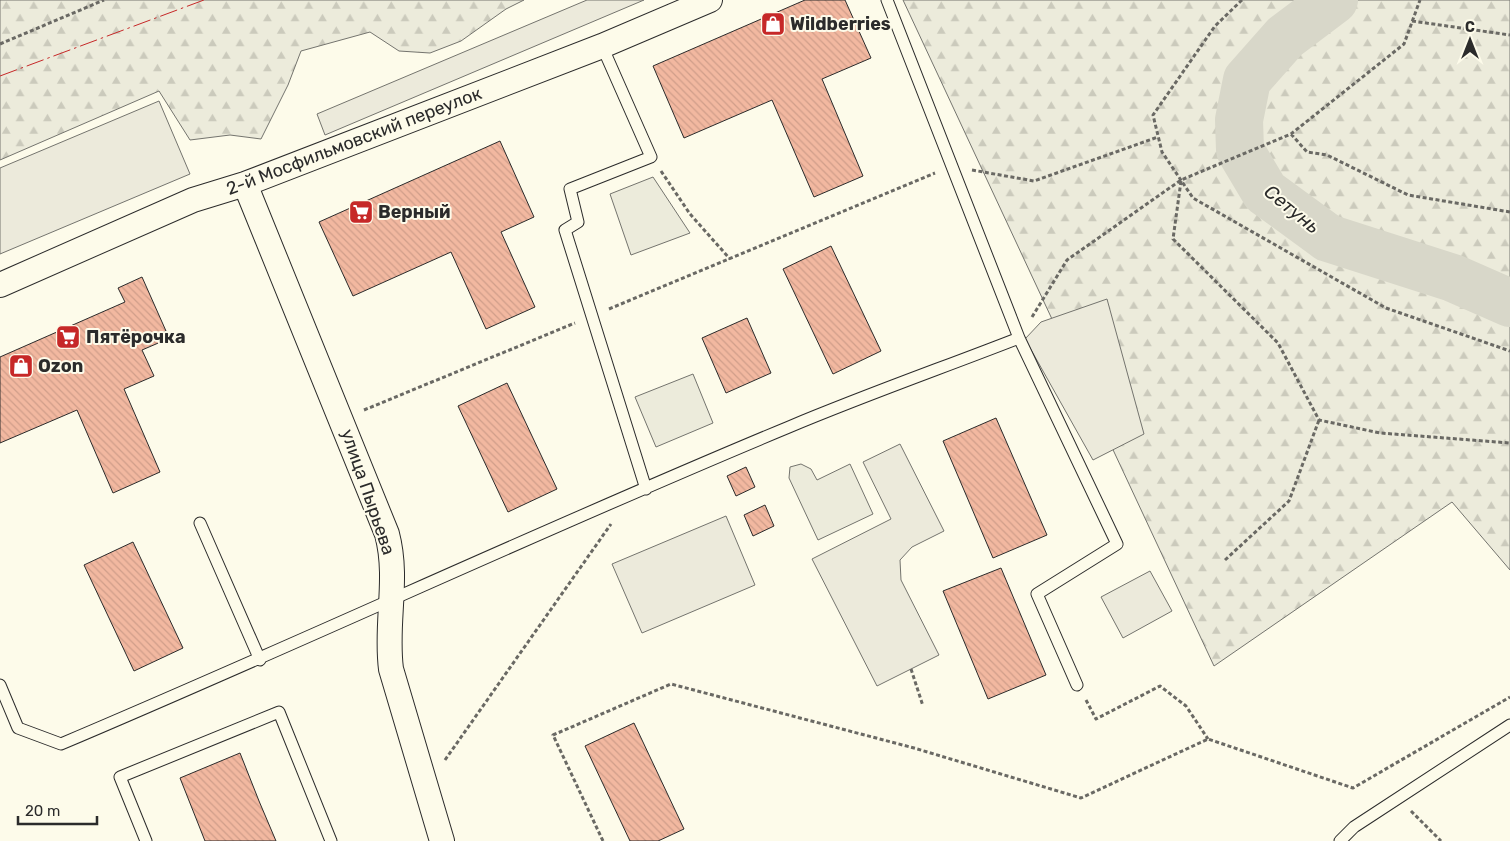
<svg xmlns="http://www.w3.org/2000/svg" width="1510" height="841" font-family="Rubik,sans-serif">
<defs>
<pattern id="forest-firs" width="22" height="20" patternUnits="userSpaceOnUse" patternTransform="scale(1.25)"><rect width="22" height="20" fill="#ecebdb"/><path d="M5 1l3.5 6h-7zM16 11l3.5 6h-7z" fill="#cbcabc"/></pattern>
<pattern id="building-back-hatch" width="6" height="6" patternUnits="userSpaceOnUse" patternTransform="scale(1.25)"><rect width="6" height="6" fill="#f2b8a0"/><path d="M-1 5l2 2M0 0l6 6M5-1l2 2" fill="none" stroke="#d09e8a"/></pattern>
</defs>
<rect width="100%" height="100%" fill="#fdfbea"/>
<path fill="url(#forest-firs)" stroke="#74746e" d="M0 0H524L506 9 461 41 430 53 399 51 370 32 301 51 288 85 261 139 230 135 190 140 159 91 0 160Z
M903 0H1510V570L1452 502 1214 666Z"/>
<path fill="#ecebdb" stroke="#74746e" d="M653 177 690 233 631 255 610 194Z
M693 374 713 423 656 447 635 397Z
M801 464 811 469 817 480 850 464 873 514 818 540 789 478 790 467Z"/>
<path fill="#eceadb" stroke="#74746e" d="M587 0H644L325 135 317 114Z
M159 101 190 174 0 254V168Z
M1107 299 1144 434 1093 460 1025 339 1041 322Z
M900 444 944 531 912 547 900 560 901 580 939 655 877 686 812 559 891 519 863 462Z
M726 516 755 585 642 633 612 564Z
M1150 571 1172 611 1123 638 1101 597Z"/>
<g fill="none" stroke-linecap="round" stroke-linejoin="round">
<path stroke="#d8d7c9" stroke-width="48" d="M1334 0 1285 37 1247 80 1239 120 1240 150 1265 192 1328 238 1453 278 1510 303"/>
</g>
<path fill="url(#building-back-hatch)" stroke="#2b2b2b" d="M805 0H845L871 58 822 79 863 176 814 197 772 100 684 138 653 66Z
M500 141 534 217 501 232 535 307 486 329 451 252 353 296 319 222Z
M831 246 881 351 833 374 783 269Z
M142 277 166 331 160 334 163 341 142 350 154 376 124 389 160 472 113 493 77 410 0 443V357L125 302 118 288Z
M747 318 771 373 726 393 702 338Z
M507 383 557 489 508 512 458 406Z
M996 418 1047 535 993 558 943 441Z
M746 467 755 487 736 496 727 476Z
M765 505 774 526 753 536 744 515Z
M133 542 183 648 134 671 84 565Z
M1001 568 1046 675 988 699 943 591Z
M634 723 684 829 658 841H630L585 746Z
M240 753 259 801 276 841H205L180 778Z"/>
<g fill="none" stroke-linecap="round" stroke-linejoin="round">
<defs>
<path id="service" d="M887 0 1019 338
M602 46 651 157 570 189 578 222 565 230 646 489
M200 523 260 660
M0 685 18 728 61 744C305 641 545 528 789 427 865 395 942 368 1019 338L1117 544 1037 594 1077 685
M146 841 120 777 279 712 331 841
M1340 841 1354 827 1510 725"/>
<path id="minor" d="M245 184 387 534C399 579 385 623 391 669L442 841
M0 285 193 200 245 184 602 46 710 0"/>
</defs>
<use href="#service" stroke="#2b2b2b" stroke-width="13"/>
<use href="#minor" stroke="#2b2b2b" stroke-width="26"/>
<path stroke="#6a6964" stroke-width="3" stroke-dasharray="4 2.5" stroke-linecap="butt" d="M1242 0 1215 26 1153 115 1162 152 1193 198 1386 308 1510 351
M1412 21 1510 35
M0 44 104 0
M1291 134 1307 152 1327 155 1408 195 1510 212
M972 170 1034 181 1158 137
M661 171 690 214 730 259
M1181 181 1173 239 1278 343 1319 420 1380 433 1510 443
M609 309 935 173
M1032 317 1067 260 1181 180 1291 134 1404 44 1420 0
M364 410 575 323
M1225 560 1289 501 1319 420
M911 669 923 706
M1086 700 1096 719 1160 686 1186 706 1208 739
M445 760 611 524
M1411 811 1441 841
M603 841 553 735 671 684 914 748 1081 798 1208 739 1353 788 1510 697"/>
<use href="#service" stroke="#fdfbea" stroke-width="11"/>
<use href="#minor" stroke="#fdfbea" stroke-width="24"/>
<path stroke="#c62828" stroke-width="1" stroke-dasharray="18 4 2.5 4" stroke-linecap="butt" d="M0 76 204 0"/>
</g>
<defs>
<symbol id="shop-square" viewBox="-11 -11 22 22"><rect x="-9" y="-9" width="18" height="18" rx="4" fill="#c62828" stroke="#fdfbea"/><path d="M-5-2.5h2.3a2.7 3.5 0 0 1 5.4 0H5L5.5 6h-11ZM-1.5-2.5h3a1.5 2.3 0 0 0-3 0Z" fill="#fff"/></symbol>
<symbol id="supermarket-square" viewBox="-11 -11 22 22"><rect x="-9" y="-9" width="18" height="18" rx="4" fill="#c62828" stroke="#fdfbea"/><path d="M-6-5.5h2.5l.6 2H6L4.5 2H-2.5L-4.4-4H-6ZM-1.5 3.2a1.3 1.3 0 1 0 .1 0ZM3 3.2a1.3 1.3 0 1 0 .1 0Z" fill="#fff"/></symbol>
</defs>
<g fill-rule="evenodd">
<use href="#shop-square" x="759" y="10" width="28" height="28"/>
<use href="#supermarket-square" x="347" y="198" width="28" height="28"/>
<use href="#supermarket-square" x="54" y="323" width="28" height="28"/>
<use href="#shop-square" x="7" y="352" width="28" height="28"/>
</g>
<g text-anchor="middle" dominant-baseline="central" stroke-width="4" stroke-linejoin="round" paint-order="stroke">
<g font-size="18" font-weight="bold" fill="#2b2b2b" stroke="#fdfbea" text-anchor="start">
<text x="790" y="24">Wildberries</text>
<text x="378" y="212">Верный</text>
<text x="86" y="337">Пятёрочка</text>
<text x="38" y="366">Ozon</text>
</g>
<g font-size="18" fill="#2b2b2b" stroke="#fdfbea">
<text transform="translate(354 141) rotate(-21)">2-й Мосфильмовский переулок</text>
<text transform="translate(368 492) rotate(71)">улица Пырьева</text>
</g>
<g font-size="19" font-style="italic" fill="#2b2b2b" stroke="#fdfbea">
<text transform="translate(1292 209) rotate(39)">Сетунь</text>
</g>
</g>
<g transform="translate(1470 40)" stroke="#fdfbea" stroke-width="4" paint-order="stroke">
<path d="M0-4L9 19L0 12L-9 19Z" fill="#2b2b2b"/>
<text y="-8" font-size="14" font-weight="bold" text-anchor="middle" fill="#2b2b2b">С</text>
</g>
<path d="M18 816v8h79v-8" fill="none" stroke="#2b2b2b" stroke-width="2.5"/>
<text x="25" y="816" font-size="15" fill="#2b2b2b" stroke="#fdfbea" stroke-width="4" paint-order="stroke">20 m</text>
</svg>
